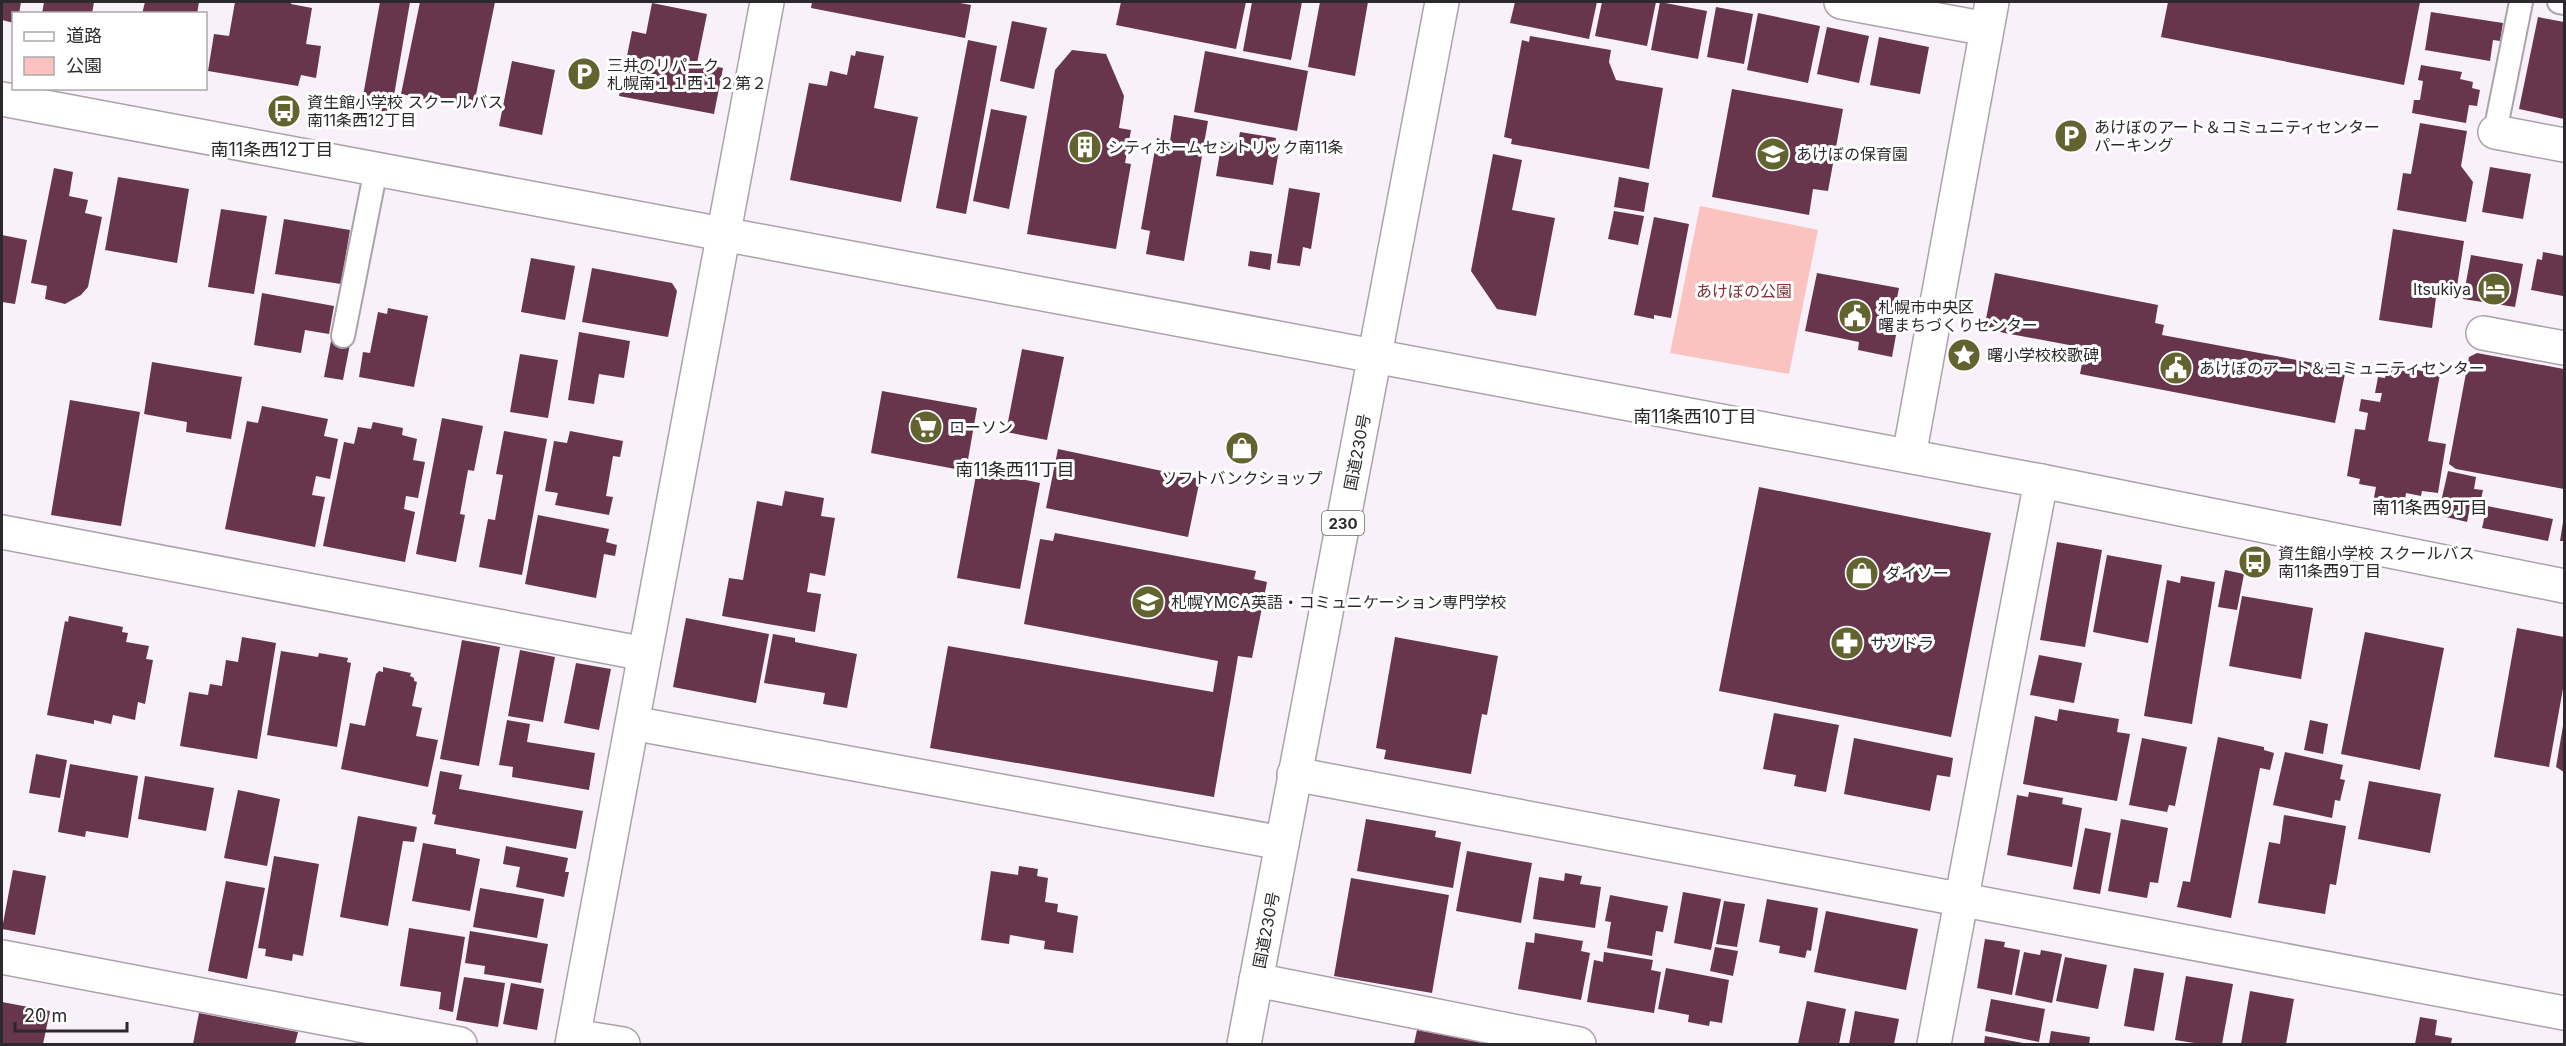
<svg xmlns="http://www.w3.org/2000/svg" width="2566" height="1046" font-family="Inter,'Noto Sans JP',sans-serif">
<rect width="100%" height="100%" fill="#f9f1f9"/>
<path fill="#fac3c0" d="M1700 206 1818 230 1789 374 1670 353Z"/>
<path fill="#68364c" d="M2 2H21L19 14H14V23L2 20Z
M44 2H94L92 14H42Z
M145 2H199L197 14H142Z
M235 2H291V4L312 8 306 44 321 46 316 78 301 75 298 86 208 71 214 34 229 36Z
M380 2H410L391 113 361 107Z
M420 2H495L473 109 401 94Z
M812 2H955L971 5 965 38 811 8Z
M1121 2H1246L1236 49 1116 25Z
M1252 2H1302L1291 60 1243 51Z
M1320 2H1368L1355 76 1308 67Z
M1515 2H1597L1589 39 1510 23Z
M1602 2H1656L1647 46 1595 36Z
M1660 2 1707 11 1698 59 1651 50Z
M2168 2H2420L2404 85 2161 37Z
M652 3 707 14 697 63 723 68 714 114 619 96 632 31 646 34Z
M1716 7 1753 14 1744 64 1707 57Z
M2431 12 2503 23 2500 41 2493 40 2490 61 2425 50Z
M1758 13 1820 26 1808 83 1747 70Z
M2538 17 2564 22V119L2519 109Z
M1012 21 1047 28 1034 89 1000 81Z
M1827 27 1869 36 1859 83 1817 74Z
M1530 36 1611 50 1609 62 1616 80 1663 88 1649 169 1511 144 1512 139 1504 137 1522 40 1529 42Z
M1879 37 1929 47 1920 94 1870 85Z
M968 40 997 46 966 214 936 208Z
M1072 50 1106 54 1124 96 1119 128 1131 130 1125 163 1131 164 1116 249 1027 234 1055 70Z
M856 51 884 56 874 108 918 117 901 202 790 180 809 83 827 86 830 71 847 75 851 55 855 56Z
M1205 51 1308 71 1297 131 1194 112Z
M512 61 555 70 542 135 499 126Z
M2421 65 2462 72 2460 79 2473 82 2472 88 2480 90 2477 106 2469 105 2466 123 2412 113 2414 100H2420L2423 81 2418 80Z
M1732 89 1843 109 1828 191 1813 189 1809 215 1712 197Z
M991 109 1027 116 1009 209 973 201Z
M1174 115 1208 121 1184 261 1146 254 1150 231 1141 229 1157 138 1170 141Z
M2420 123 2467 131 2461 166 2473 182 2466 222 2397 210 2403 173 2411 174Z
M1240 132 1276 138 1274 149 1279 150 1273 185 1216 176 1222 141 1238 143Z
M1493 154 1522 160 1512 210 1555 218 1536 316 1497 309 1471 271Z
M2490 167 2531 174 2523 219 2482 212Z
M54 168 73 172 69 196 88 200 85 213 102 217 88 287 81 295 65 304 45 299 47 286 31 283Z
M118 177 189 189 177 263 105 250Z
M1619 177 1649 183 1644 212 1614 207Z
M1289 188 1320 193 1311 249 1303 247 1300 266 1277 263Z
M221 209 267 216 254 294 208 287Z
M1614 211 1644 216 1638 245 1608 239Z
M1654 217 1689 224 1671 318 1654 315V319L1634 315Z
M284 219 350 230 341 284 275 274Z
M2393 229 2464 241 2456 293 2437 290 2432 328 2379 320Z
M2 235 27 240 15 304 2 302Z
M1250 251 1272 254 1270 270 1248 266Z
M2543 252 2564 256 2563 296 2531 290 2537 259 2542 260Z
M2471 255 2523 264 2515 307 2463 299Z
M531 258 575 266 565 320 521 312Z
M592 268 672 283 677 291 668 337 582 322Z
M1817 273 1899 288 1890 334 1896 335 1892 357 1858 350 1859 342 1805 331Z
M1995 273 2158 305 2155 323 2164 325 2162 335 2346 369 2335 423 2080 374 2085 348 1984 329Z
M262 293 334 306 329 334 305 330 301 353 254 345Z
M388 308 428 316 414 387 359 377 363 352 370 353 378 312 387 314Z
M579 332 630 341 624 378 599 374 594 404 568 400Z
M331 341 350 344 343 380 324 377Z
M1022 349 1064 357 1047 440 1006 432Z
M2477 353 2564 369V489L2456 469 2449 464 2469 357Z
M520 354 558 360 548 418 510 412Z
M152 362 242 377 231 439 186 432 187 422 144 414Z
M2388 365 2440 374 2428 441 2446 444 2438 493 2422 491 2421 496 2406 493 2403 513 2372 508 2376 487 2359 484 2360 479 2347 476 2355 429 2365 430 2368 413 2359 411 2361 399 2380 402 2382 393H2375L2378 377 2385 378Z
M882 391 977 408 966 471 871 453Z
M70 400 140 412 121 526 51 515Z
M262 406 328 419 324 436 338 439 330 479 316 476 312 495 325 497 315 547 225 529 247 421 258 423Z
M442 418 483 426 474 471 468 470 460 514 465 515 456 562 416 554Z
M373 422 403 428 402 435 417 439 413 460 425 462 418 498 406 496 404 509 415 512 405 562 323 546 344 442 354 444 358 427 371 429Z
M504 431 547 439 522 575 479 567 488 519 495 520 503 475 496 474Z
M570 431 623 441 620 457 613 456 606 496 613 497 609 515 555 505 558 493 545 491 554 441 567 443Z
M1058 449 1200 479 1188 537 1046 508Z
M977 470 1040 483 1020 589 957 578Z
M2448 471 2476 477 2474 489 2483 490 2479 508 2470 506 2467 522 2438 515Z
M1759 487 1991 533 1951 737 1719 691Z
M785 491 824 498 821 516 835 518 825 576 810 573 807 592 821 594 815 632 722 616 729 578 743 580 757 501 782 506Z
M2487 506 2553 519 2548 541 2482 528Z
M538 515 609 529 606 542 617 545 615 556 604 554 596 598 525 584Z
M2563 522H2564V541H2560Z
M1055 533 1256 571 1254 579 1267 582 1252 658 1238 656 1214 797 930 748 948 646 1213 692 1218 661 1024 624 1040 539 1053 541Z
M2057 542 2102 550 2085 647 2040 640Z
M2107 555 2162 565 2148 643 2093 632Z
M2225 570 2244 574 2237 610 2218 607Z
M2181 576 2215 582 2192 724 2144 716 2167 580 2180 583Z
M2242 596 2313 608 2301 679 2229 666Z
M69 616 123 627 122 632 128 633 126 642 149 646 146 659 153 660 145 704 138 702 135 720 113 715 111 724 94 720V724L47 715 65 621 68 622Z
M686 618 769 634 756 703 673 687Z
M2517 628 2564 637V683L2549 767 2494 757Z
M2365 632 2444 648 2420 770 2341 754Z
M773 634 795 638V642L857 654 847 708 823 704 825 693 764 683Z
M242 637 276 643 257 759 180 746 189 692 208 695 210 684 222 686 226 660 238 662Z
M1395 637 1498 656 1487 715 1482 714 1471 774 1384 759 1386 750 1376 748Z
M462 640 500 647 479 766 440 759Z
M520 650 555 657 543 722 508 716Z
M281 651 318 657 319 653 348 658 347 662 351 663 337 747 267 735Z
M2039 655 2082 663 2074 703 2030 695Z
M576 663 611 669 599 730 564 723Z
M383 667 411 673 410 676 414 678V681L417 682 412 706 422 708 416 736 438 740 428 787 341 769 350 723 365 726 376 674 379 671 383 672Z
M2059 709 2119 719 2117 732 2130 734 2117 801 2023 784 2035 716 2057 721Z
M1774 713 1839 725 1826 792 1794 786 1796 775 1763 769Z
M507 720 530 724 527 742 595 753 589 790 512 777 513 767 499 765Z
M2310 720 2328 724 2323 754 2304 750Z
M2563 726H2564V772L2556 767Z
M2218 737 2264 747V750L2274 753 2270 770 2260 768 2231 918 2177 907 2183 881 2190 882Z
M1854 738 1953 758 1950 777 1937 775 1930 811 1844 794Z
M2142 738 2187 747 2175 806 2169 805 2167 812 2129 805Z
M2285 752 2343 765 2340 779 2345 780 2340 801 2335 800 2332 818 2273 805Z
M36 754 67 760 60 798 29 793Z
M70 764 138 776 128 838 86 831 85 837 58 832Z
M440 771 462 775 459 789 583 811 576 849 434 824 436 815 432 814Z
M145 776 214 788 206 831 138 819Z
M2369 781 2441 794 2430 853 2358 839Z
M238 790 280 799 267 866 224 858Z
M2029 792 2063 798 2062 804 2082 808 2072 867 2007 855 2017 795 2028 797Z
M2284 815 2346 826 2336 885 2330 884 2325 914 2258 903 2269 842 2280 844Z
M358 816 417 827 414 842 403 841 388 926 340 917Z
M1366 819 1436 831 1435 837 1461 842 1453 888 1357 871Z
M2121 819 2168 828 2158 883 2150 882 2147 898 2108 891Z
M2085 828 2111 833 2100 894 2073 889Z
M423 843 456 849V854L480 859 470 911 412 901Z
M506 846 568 858 565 872H569L564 897 516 887 520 867 503 864Z
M1467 851 1532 863 1521 923 1456 911Z
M274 856 319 864 303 956 293 954 292 961 265 956 266 949 258 948Z
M1019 866 1038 869 1037 876 1048 878 1045 902 1058 904 1057 912 1078 916 1073 953 1044 949 1045 941 1010 935 1009 944 981 940 991 871 1018 875Z
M13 870 46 876 35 935 2 929Z
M1565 873 1582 876 1580 884 1601 887 1595 928 1533 919 1539 877 1564 881Z
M1351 878 1449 895 1432 993 1334 976Z
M226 881 265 888 247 979 208 971Z
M480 888 544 899 537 938 473 927Z
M1683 892 1721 899 1711 950 1674 943Z
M1610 895 1668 906 1663 932 1656 931 1652 956 1607 948 1611 922 1605 921Z
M1767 899 1818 908 1811 951 1807 950 1805 958 1779 953 1780 946 1759 942Z
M1724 901 1745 904 1737 947 1716 944Z
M1826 911 1918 929 1906 990 1814 972Z
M409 928 465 937 453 1012 439 1009 441 992 400 986Z
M470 931 548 944 541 983 484 974 485 966 465 963Z
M1535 933 1583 941 1581 951 1590 953 1581 1000 1518 989 1526 942 1534 943Z
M1985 939 2005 942 2004 947 2020 950 2012 995 1977 988Z
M1715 947 1738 951 1733 976 1710 971Z
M2041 950 2062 954 2052 1003 2015 995 2024 952 2040 955Z
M1604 952 1653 960 1651 970 1661 972 1654 1013 1587 1002 1594 960 1603 962Z
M2065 957 2107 965 2098 1009 2056 1001Z
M1666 968 1729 980 1722 1023 1710 1021 1709 1026 1688 1022 1689 1015 1658 1009Z
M2134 968 2164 973 2154 1031 2124 1026Z
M2186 976 2233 984 2222 1044H2201L2175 1040Z
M464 977 505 983 498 1027 456 1020Z
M511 983 544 989 537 1030 503 1024Z
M2250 991 2294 999 2286 1044H2241Z
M1991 999 2045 1009 2039 1042 1985 1031Z
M1807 1001 1846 1009 1839 1044H1798Z
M2 1002 50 1011 43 1044H2Z
M1855 1011 1899 1019 1894 1044H1849Z
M199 1013 298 1032 295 1044H193Z
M2420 1017 2437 1020 2435 1035 2452 1038 2451 1044H2415Z
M1417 1030 1483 1043V1044H1414Z
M2051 1031 2090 1037 2089 1044H2049Z
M1985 1036 2023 1043V1044H1984Z"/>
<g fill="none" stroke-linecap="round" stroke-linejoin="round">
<defs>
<path id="lane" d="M2559 2 2564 3
M2495 132 2521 2
M343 336 376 169"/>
<path id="street" d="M1841 2 1987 29
M2495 132 2564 145
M2483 333 2564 348
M1909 456 1992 2
M2 532 645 654
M632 723 1282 843
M1294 774 2564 1013
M2 957 460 1044
M1256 980 1579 1044
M574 1036 623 1044
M572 1044 767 2
M1934 1044 2041 481"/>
<path id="secondary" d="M2 99 2041 481 2564 586"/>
<path id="highway" d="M1244 1044 1442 2"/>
</defs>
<use href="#lane" stroke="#aaa3aa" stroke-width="26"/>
<use href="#street" stroke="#aaa3aa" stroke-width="36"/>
<use href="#secondary" stroke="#aaa3aa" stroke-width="36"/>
<use href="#highway" stroke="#aaa3aa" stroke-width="36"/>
<use href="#lane" stroke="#fff" stroke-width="22"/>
<use href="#street" stroke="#fff" stroke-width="33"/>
<use href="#secondary" stroke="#fff" stroke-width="33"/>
<use href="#highway" stroke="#fff" stroke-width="33"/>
</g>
<defs>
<symbol id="parking-disc" viewBox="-11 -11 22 22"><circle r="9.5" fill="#636330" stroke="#fff"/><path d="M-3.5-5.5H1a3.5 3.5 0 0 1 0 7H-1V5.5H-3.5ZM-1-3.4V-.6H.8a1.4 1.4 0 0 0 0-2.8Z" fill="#fff"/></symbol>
<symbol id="bus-disc" viewBox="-11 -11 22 22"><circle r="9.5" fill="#636330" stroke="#fff"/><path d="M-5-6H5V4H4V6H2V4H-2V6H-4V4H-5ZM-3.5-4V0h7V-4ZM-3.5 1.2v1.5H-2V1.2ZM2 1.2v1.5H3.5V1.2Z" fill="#fff"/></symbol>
<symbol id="building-disc" viewBox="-11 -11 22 22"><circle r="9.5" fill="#636330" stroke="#fff"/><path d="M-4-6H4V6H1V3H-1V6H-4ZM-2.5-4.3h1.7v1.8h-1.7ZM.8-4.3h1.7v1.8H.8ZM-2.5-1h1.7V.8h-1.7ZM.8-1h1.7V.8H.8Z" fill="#fff"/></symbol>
<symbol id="school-disc" viewBox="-11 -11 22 22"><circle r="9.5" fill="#636330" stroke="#fff"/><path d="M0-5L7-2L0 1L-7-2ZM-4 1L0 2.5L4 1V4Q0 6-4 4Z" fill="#fff"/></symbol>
<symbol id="hotel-disc" viewBox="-11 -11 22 22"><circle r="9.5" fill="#636330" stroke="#fff"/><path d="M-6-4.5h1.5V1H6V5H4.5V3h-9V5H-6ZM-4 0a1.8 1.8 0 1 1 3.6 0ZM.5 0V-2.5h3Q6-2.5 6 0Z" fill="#fff"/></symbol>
<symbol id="civic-disc" viewBox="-11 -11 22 22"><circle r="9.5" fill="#636330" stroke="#fff"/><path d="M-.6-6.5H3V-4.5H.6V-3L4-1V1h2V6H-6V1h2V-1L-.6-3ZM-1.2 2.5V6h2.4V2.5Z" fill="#fff"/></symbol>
<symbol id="sight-disc" viewBox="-11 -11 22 22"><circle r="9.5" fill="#636330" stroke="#fff"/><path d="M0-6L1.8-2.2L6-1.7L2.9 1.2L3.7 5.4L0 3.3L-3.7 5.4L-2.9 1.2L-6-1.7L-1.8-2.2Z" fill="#fff"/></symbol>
<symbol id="supermarket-disc" viewBox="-11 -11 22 22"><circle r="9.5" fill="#636330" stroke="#fff"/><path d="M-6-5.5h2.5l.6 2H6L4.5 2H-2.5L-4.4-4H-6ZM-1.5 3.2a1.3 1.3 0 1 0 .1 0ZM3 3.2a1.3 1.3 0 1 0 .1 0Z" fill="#fff"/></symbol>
<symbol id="shop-disc" viewBox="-11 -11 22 22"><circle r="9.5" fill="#636330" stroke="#fff"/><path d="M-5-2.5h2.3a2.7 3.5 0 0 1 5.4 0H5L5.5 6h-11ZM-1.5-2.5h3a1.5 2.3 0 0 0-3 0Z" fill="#fff"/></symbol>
<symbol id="university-disc" viewBox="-11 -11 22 22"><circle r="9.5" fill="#636330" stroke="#fff"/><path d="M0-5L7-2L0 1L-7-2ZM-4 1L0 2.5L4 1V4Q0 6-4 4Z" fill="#fff"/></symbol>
<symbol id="pharmacy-disc" viewBox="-11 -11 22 22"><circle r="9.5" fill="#636330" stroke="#fff"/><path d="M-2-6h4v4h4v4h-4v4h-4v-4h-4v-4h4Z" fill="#fff"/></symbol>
</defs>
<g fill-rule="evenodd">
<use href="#parking-disc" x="565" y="55" width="38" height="38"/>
<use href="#bus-disc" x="265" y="92" width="38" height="38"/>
<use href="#parking-disc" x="2052" y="117" width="38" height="38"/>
<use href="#building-disc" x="1066" y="128" width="38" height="38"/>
<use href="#school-disc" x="1754" y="135" width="38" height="38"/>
<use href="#hotel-disc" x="2475" y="270" width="38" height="38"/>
<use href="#civic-disc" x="1836" y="297" width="38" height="38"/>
<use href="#sight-disc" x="1945" y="336" width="38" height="38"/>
<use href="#civic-disc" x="2157" y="349" width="38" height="38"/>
<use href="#supermarket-disc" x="907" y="408" width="38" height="38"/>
<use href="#shop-disc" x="1223" y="429" width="38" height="38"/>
<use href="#bus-disc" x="2236" y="543" width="38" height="38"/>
<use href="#shop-disc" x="1843" y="554" width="38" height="38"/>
<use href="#university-disc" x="1129" y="583" width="38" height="38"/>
<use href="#pharmacy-disc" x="1828" y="624" width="38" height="38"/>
</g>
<g text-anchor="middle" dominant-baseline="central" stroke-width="6" stroke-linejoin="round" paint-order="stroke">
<rect fill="#fff" stroke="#6b696b" stroke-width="1.5" x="1322" y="511" width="42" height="24" rx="4.5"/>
<g font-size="15" font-weight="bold" fill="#2c292c">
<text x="1343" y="523">230</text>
</g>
<g font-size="16" fill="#2c292c" stroke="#fff" text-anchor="start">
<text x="607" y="65">三井のリパーク<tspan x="607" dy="18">札幌南１１西１２第２</tspan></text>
<text x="307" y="102">資生館小学校 スクールバス<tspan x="307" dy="18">南11条西12丁目</tspan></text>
<text x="2094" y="127">あけぼのアート＆コミュニティセンター<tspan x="2094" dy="18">パーキング</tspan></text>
<text x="1108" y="147">シティホームセントリック南11条</text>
<text x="1796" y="154">あけぼの保育園</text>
<text x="2471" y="289" text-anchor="end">Itsukiya</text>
<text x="1878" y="307">札幌市中央区<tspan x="1878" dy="18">曙まちづくりセンター</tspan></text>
<text x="1987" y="355">曙小学校校歌碑</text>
<text x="2199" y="368">あけぼのアート＆コミュニティセンター</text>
<text x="949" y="427">ローソン</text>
<text x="1242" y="478" text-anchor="middle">ソフトバンクショップ</text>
<text x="2278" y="553">資生館小学校 スクールバス<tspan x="2278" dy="18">南11条西9丁目</tspan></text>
<text x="1885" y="573">ダイソー</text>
<text x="1171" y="602">札幌YMCA英語・コミュニケーション専門学校</text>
<text x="1870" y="643">サツドラ</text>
</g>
<g font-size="16" fill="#7d3132" stroke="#fff">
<text x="1744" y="291">あけぼの公園</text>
</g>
<g font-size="16" fill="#2c292c" stroke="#fff">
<text transform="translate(1357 452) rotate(-79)">国道230号</text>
<text transform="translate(1266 930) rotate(-79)">国道230号</text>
</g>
<g font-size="18" fill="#2c292c" stroke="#fff">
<text x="272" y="149">南11条西12丁目</text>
<text x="1695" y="416">南11条西10丁目</text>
<text x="1015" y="469">南11条西11丁目</text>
<text x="2430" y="507">南11条西9丁目</text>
</g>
</g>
<rect width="2566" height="1046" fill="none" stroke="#2c292c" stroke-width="6"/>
<rect x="12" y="12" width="195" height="78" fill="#ffffff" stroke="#aba9ab" stroke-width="1.5"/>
<rect x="24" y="32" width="30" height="9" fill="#ffffff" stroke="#aba9ab" stroke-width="1.5"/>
<text x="66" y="42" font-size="18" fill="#2c292c">道路</text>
<rect x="24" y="57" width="30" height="18" fill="#fac3c0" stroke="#aba9ab" stroke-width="1.5"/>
<text x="66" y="72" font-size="18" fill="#2c292c">公園</text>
<path d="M15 1022v9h112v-9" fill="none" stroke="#2c292c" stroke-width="3"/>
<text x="24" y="1022" font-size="18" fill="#2c292c" stroke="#ffffff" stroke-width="4.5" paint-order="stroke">20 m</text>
</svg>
